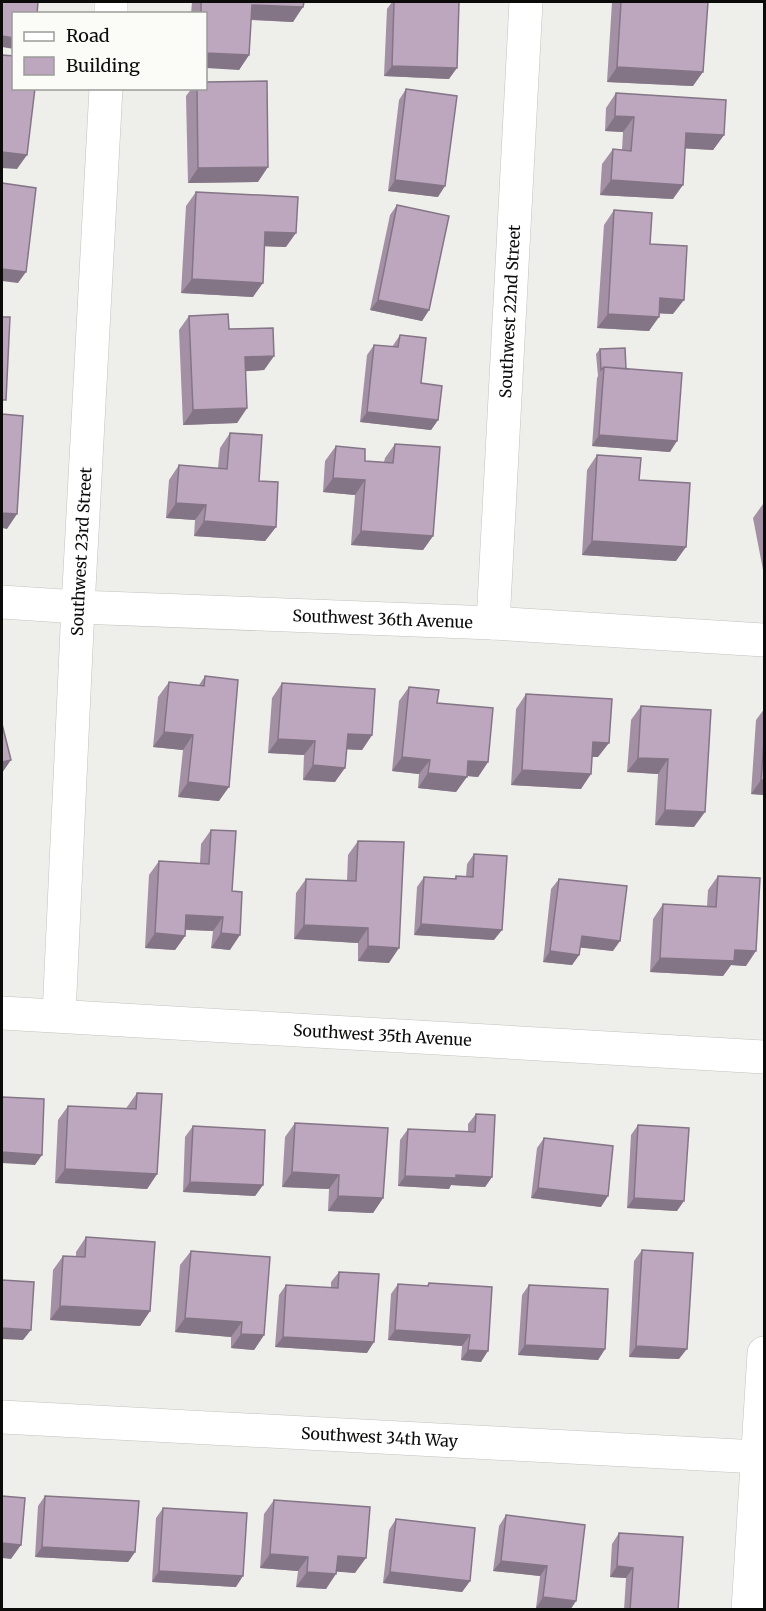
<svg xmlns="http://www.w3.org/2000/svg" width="766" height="1611" font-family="Merriweather,serif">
<rect width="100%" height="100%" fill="#eeefea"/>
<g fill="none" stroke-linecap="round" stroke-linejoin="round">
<defs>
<g id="street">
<path d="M111 14V2"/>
<path id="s1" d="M2 602 78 607 493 623 764 640"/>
<path id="s2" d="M493 623 526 2"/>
<path id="s3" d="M2 1013 764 1057"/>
<path id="s4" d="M59 1015 78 607 106 88"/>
<path id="s5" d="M2 1417 758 1457"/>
<path d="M748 1610 764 1353"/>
</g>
</defs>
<use href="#street" stroke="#c2c3be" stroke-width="34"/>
<use href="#street" stroke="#fff" stroke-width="33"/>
</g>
<path fill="#a390a4" d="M192 2H304L293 22 251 20 249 55 239 70 206 14H191Z
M392 2H459L449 79 384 76 387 9Z
M612 2H708L693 86 607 82Z
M192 88H206L258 182 188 183 186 96Z
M406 89 438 197 388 191 399 100Z
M616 93 724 135 713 150 685 148 673 199 600 195 602 164 613 149 622 150 623 132 605 131 606 108Z
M196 192 286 247 265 246 253 297 181 293 186 206Z
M397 205 429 310 422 321 370 310 390 215Z
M614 210 650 244 673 314 659 313 649 331 597 328 604 225Z
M189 316 229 329 274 356 264 370 245 371 247 408 237 423 183 425 179 330Z
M400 335 438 420 431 430 360 422 367 355 374 345 392 347Z
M600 349 626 369 670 452 592 446 597 378 598 376 596 354Z
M230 433 259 481 276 527 265 541 194 536 195 520 166 518 169 480 179 465 218 468 220 448Z
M395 444 433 536 423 550 351 545 355 495 323 492 325 461 336 446 365 461 384 462 385 458Z
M597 455 639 480 676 561 582 555 587 470Z
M763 504H765V570H763L753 518Z
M205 676 219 801 178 797 183 750 153 747 158 697 169 682 199 685Z
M282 683 372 735 362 750 347 749 335 782 303 780 304 755 268 753 272 698Z
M409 687 437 703 488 762 478 777 467 776 456 792 418 788 419 774 392 771 399 701Z
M526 694 598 757H592L581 789 511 785 516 709Z
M641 706 711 710 694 827 655 825 658 774 627 772 631 720Z
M765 708V795L751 794 756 720Z
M211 830 232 891 230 950 211 948 213 931 185 930V936L175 950 145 948 149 875 159 861 200 863 201 844Z
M358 841 389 963 358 961V943L294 939 296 893 306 879 347 881 348 855Z
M474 854 494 940 414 935 417 887 424 877 454 879 456 876 466 877 467 864Z
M718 876 746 966 731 965 723 976 650 972 653 919 663 904 707 906 708 890Z
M559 879 613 951 580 947 579 955 572 965 543 962 551 889Z
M137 1093 157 1174 147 1189 55 1183 58 1120 68 1106 126 1109 127 1107Z
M476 1114 492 1177 485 1187 451 1185 449 1189 398 1186 400 1140 408 1129 468 1132V1124Z
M295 1123 383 1198 373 1213 328 1211 329 1189 282 1187 285 1137Z
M638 1125 677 1211 627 1208 631 1135Z
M193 1126 263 1185 255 1196 183 1192 185 1137Z
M544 1138 601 1207 531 1198 537 1148Z
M86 1237 150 1311 140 1326 50 1320 53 1270 63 1256 76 1257V1252Z
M642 1250 679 1359 629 1357 634 1261Z
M191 1251 264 1335 254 1350 231 1348V1337L175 1332 180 1265Z
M339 1272 367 1353 275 1347 279 1295 286 1285 331 1288V1282Z
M429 1283 492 1287 481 1362 461 1360 462 1346 388 1340 391 1294 398 1284 427 1286Z
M529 1285 605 1349 598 1360 518 1355 522 1295Z
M45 1496 135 1552 128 1562 35 1557 38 1506Z
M274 1500 355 1573 336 1571 326 1589 296 1587 298 1571 260 1568 264 1514Z
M163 1508 236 1587 152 1582 156 1518Z
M506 1515 576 1601 570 1610H550L536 1608 540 1576 493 1571 499 1526Z
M396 1519 470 1581 462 1592 383 1583 389 1530Z
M619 1533 678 1610H624L626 1578 610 1577 612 1544Z"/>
<path fill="#847586" d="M252 5 303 7 293 22 242 19Z
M2 36 14 38V49L2 47Z
M206 53 249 55 239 70 206 68Z
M392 66 457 68 449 79 384 76Z
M617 67 703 72 693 86 607 82Z
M615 116 634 117 623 132 605 131Z
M686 133 724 135 713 150 676 148Z
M2 152 27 155 17 169 2 168Z
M268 167 258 182 188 183 198 168Z
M395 180 445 186 438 197 388 191Z
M611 180 683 185 673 199 600 195Z
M265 232 296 233 286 247 255 246Z
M2 269 26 272 18 283 2 281Z
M192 279 263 283 253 297 181 293Z
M660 298 684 300 673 314 650 313Z
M378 300 429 310 422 321 370 310Z
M608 314 659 317 649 331 597 328Z
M274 356 264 370 235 372 245 357Z
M247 408 237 423 183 425 193 410Z
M367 412 438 420 431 430 360 422Z
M599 435 677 441 670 452 592 446Z
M333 478 365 480 355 495 323 492Z
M176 503 206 505 195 520 166 518Z
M2 513 17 514 7 529 2 528Z
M204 521 276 527 265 541 194 536Z
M361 531 433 536 423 550 351 545Z
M592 541 686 547 676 561 582 555Z
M164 732 193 735 183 750 153 747Z
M348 734 372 735 362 750 338 749Z
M278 739 315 741 304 755 268 753Z
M593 742 609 743 598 757H583Z
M402 757 430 760 419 774 392 771Z
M638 758 668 759 658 774 627 772Z
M11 760 2 773V762Z
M468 761 488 762 478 777 458 775Z
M313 765 345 768 335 782 303 780Z
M522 770 591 774 581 789 511 785Z
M428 773 467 777 456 792 418 788Z
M761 780H765V795L751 794Z
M188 782 229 787 219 801 178 797Z
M665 810 705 812 694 827 655 825Z
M186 915 223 917 213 931 176 929Z
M421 924 502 930 494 940 414 935Z
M304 925 368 928 358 943 294 939Z
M155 933 185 936 175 950 145 948Z
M221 933 240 935 230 950 211 948Z
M582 936 620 941 613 951 574 947Z
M368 946 399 948 389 963 358 961Z
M735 950 756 951 746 966 731 965 723 976 650 972 660 958Z
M550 951 579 955 572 965 543 962Z
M2 1152 42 1155 35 1165 2 1163Z
M65 1169 157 1174 147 1189 55 1183Z
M292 1172 339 1175 329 1189 282 1187Z
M456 1175 492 1177 485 1187 451 1185 449 1189 398 1186 405 1176Z
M190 1182 263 1185 255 1196 183 1192Z
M538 1188 608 1196 601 1207 531 1198Z
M338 1196 383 1198 373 1213 328 1211Z
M634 1198 684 1201 677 1211 627 1208Z
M60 1306 150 1311 140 1326 50 1320Z
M185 1318 242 1322 231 1337 175 1332Z
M2 1328 31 1330 23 1340 2 1339Z
M395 1330 470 1335 462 1346 388 1340Z
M241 1334 264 1335 254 1350 231 1348Z
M283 1337 374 1342 367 1353 275 1347Z
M525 1345 605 1349 598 1360 518 1355Z
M636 1346 687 1349 679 1359 629 1357Z
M468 1350 488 1351 481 1362 461 1360Z
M2 1543 21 1545 11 1559 2 1558Z
M42 1547 135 1552 128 1562 35 1557Z
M270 1554 308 1557 298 1571 260 1568Z
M338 1556 366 1558 355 1573 328 1571Z
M501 1561 547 1566 540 1576 493 1571Z
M617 1566 633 1568 626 1578 610 1577Z
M159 1571 243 1576 236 1587 152 1582Z
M307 1572 336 1574 326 1589 296 1587Z
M390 1572 470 1581 462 1592 383 1583Z
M543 1597 576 1601 570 1610H550L536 1608Z"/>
<path fill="#bda7bf" stroke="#847586" stroke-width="1.5" d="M2 2H38L37 14H14V38L2 36Z
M201 2H304L303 7 252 5 249 55 206 53V14H201Z
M394 2H459L457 68 392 66Z
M621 2H708L703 72 617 67Z
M2 55 14 56V88H35L27 155 2 152Z
M267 81 268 167 198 168 197 88H206V82Z
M406 89 457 96 445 186 395 180Z
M616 93 726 100 724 135 686 133 683 185 611 180 613 149 631 151 634 117 615 116Z
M2 183 36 188 26 272 2 269Z
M196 192 298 197 296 233 265 232 263 283 192 279Z
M397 205 449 216 429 310 378 300Z
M614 210 652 213 650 244 687 246 684 300 660 298 659 317 608 314Z
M228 314 229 329 273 328 274 356 245 357 247 408 193 410 189 316Z
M2 317H10L6 400H2Z
M400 335 426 338 421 383 442 386 438 420 367 412 374 345 398 347Z
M625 348 626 369 604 367 601 370 600 349Z
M604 367 682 373 677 441 599 435Z
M2 414 23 416 17 514 2 513Z
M230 433 262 435 259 481 278 482 276 527 204 521 206 505 176 503 179 465 227 469Z
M395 444 440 447 433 536 361 531 365 480 333 478 336 446 365 449V461L393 463Z
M597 455 641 458 639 480 690 483 686 547 592 541Z
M205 676 238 680 229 787 188 782 193 735 164 732 169 682 204 686Z
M282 683 375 689 372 735 348 734 345 768 313 765 315 741 278 739Z
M409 687 439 690 437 703 493 708 488 762 468 761 467 777 428 773 430 760 402 757Z
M526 694 612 699 609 743 593 742 591 774 522 770Z
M641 706 711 710 705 812 665 810 668 759 638 758Z
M2 724 11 760 2 762Z
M765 728V780H761Z
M211 830 236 831 232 891 242 892 240 935 221 933 223 917 186 915 185 936 155 933 159 861 209 864Z
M358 841 404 842 399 948 368 946V928L304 925 306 879 356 881Z
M474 854 507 856 502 930 421 924 424 877 456 879V876L473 877Z
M718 876 760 878 756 951 735 950 734 961 660 958 663 904 716 907Z
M559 879 627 886 620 941 582 936 579 955 550 951Z
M137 1093 162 1094 157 1174 65 1169 68 1106 136 1109Z
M2 1097 44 1099 42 1155 2 1152Z
M476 1114 495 1115 492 1177 456 1175V1178L405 1176 408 1129 475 1132Z
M295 1123 388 1128 383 1198 338 1196 339 1175 292 1172Z
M638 1125 689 1128 684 1201 634 1198Z
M193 1126 265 1130 263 1185 190 1182Z
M544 1138 613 1146 608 1196 538 1188Z
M86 1237 155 1242 150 1311 60 1306 63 1256 85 1257Z
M642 1250 693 1253 687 1349 636 1346Z
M191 1251 270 1257 264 1335 241 1334 242 1322 185 1318Z
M339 1272 379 1274 374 1342 283 1337 286 1285 338 1288Z
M2 1280 34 1282 31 1330 2 1328Z
M429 1283 492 1287 488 1351 468 1350 470 1335 395 1330 398 1284 428 1286Z
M529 1285 608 1289 605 1349 525 1345Z
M2 1496 25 1498 21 1545 2 1543Z
M45 1496 139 1501 135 1552 42 1547Z
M274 1500 370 1507 366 1558 338 1556 336 1574 307 1572 308 1557 270 1554Z
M163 1508 247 1513 243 1576 159 1571Z
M506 1515 585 1525 576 1601 543 1597 547 1566 501 1561Z
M396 1519 475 1528 470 1581 390 1572Z
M619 1533 683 1537 678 1610H630L633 1568 617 1566Z"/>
<g text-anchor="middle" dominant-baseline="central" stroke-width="6" stroke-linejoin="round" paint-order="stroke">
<g font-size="16" fill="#0b0c0a" stroke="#fbfcf7">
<text stroke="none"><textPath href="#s2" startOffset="312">Southwest 22nd Street</textPath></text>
<text stroke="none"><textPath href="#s4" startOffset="464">Southwest 23rd Street</textPath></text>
<text stroke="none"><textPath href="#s1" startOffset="381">Southwest 36th Avenue</textPath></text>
<text stroke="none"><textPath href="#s3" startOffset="381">Southwest 35th Avenue</textPath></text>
<text stroke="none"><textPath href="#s5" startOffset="378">Southwest 34th Way</textPath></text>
</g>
</g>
<rect width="766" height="1611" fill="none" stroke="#0b0c0a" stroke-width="6"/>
<rect x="12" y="12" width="195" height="78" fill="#fbfcf7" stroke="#9b9c98" stroke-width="1.5"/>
<rect x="24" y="32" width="30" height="9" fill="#ffffff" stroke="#9b9c98" stroke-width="1.5"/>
<text x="66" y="42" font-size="18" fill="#0b0c0a">Road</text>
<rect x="24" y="57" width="30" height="18" fill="#bda7bf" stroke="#9b9c98" stroke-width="1.5"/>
<text x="66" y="72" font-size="18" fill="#0b0c0a">Building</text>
</svg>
